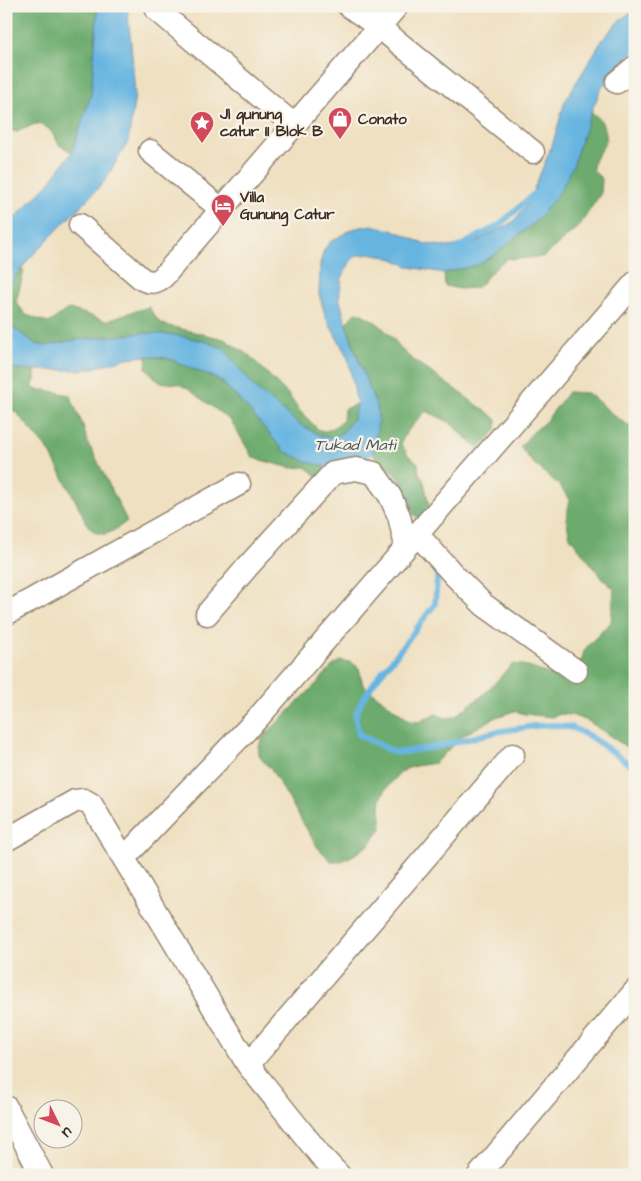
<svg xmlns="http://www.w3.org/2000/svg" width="641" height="1181" font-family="'Architects Daughter',sans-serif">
<rect width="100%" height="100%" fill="#f7f3e8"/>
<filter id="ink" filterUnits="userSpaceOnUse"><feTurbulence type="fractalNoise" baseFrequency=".02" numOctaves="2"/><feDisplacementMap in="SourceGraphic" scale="10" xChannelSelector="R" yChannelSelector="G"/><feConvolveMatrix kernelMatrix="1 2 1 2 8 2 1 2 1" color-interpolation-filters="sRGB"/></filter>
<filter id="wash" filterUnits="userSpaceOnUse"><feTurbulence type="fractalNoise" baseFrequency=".0096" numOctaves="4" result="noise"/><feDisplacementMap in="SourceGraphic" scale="20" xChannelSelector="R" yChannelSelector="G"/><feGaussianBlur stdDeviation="1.12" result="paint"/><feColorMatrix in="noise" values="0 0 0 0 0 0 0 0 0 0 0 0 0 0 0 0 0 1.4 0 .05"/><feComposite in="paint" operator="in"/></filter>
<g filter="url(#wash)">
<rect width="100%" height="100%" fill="#efe0c1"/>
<path fill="#6cab6d" stroke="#546a46" d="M6 6H98L91 96 72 152 59 145 55 137 49 129 41 124H35L17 132 6 129Z
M591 112C600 119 601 119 605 130 611 148 592 152 593 170L602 179 601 193 579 226 543 257 513 259 508 258 496 267 479 286 475 288 460 289 445 286 444 273 477 265 574 164 576 155Z
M21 269 24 271 16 302 26 315 49 323 66 310 70 309 107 321 122 315 149 307 154 315 160 323 169 326 224 339 250 356 288 394 298 409 319 430 326 431 336 426 343 420 344 409 357 404 353 419 342 433 333 437H323L299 424 255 388 223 348 204 341 175 335 146 333 75 340 45 346 36 344 6 323V294L15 277Z
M358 312C370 318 380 324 389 334 396 341 401 349 408 356L494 417 497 420 496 430 480 448 475 446 449 422 426 411C418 420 403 433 401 444L408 455 418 463 419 473 424 481 430 510 422 517H417L413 514 412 510 411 500 398 477 378 460 373 453 378 423V414L376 405 358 359 346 324 352 316Z
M147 356 167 358 215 378 223 383 249 410 284 450 325 466 320 482 314 473 306 467 291 468 253 458 231 421 187 388 178 384 159 382 146 368Z
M6 368 35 370V380L32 387 37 390H46L70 395 83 426 88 444 93 452 127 521C122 525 115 530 109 533 95 538 85 525 82 513L49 451 16 412 6 409Z
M568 392 588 393 616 417 631 427H635V753L588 721 571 715 561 714 552 717 524 714 515 711 496 717 462 736 435 763 415 766 406 769 398 775 385 790 381 799 380 809 382 828 369 845 352 856 342 861H331L318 848 271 769C258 757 255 752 263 737L319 681 333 665 341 661 351 662 359 668 363 685 410 721 420 722 427 717 436 714 445 718 454 717 484 694 513 664 523 665 551 675 582 660 584 651 590 643 611 622 614 589 601 577 570 537 566 519 570 500 559 485 531 461 520 447 532 433 546 421Z"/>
<path fill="#66b5e1" stroke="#507080" d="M98 6H127L131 43 135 95 128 142 104 182 29 259 15 277 6 294V227L49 183 72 152 91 95Z
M635 9V50L613 73 601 89 591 112 576 155 574 164 557 196 535 222 491 257 477 265 444 273 410 267 393 259 375 254 357 255 350 262 342 278 339 297 346 324 358 359 376 405 378 414V423L373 453 360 466H325L307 462 284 451 249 410 223 383 215 378 167 358 147 356 127 358 90 369 81 370H35L6 368V323L36 344 45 346 75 340 146 333 175 335 204 341 223 348 255 388 299 424 323 437H333L342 433 353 419 357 404 348 358 326 318 319 294 320 264 324 250 330 242 352 229 371 225 399 232 421 243 448 247 474 243 513 222 528 203 553 143 565 101 603 39 618 22Z"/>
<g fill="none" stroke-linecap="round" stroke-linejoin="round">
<path stroke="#66b5e1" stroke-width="6" d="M457 248 498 226 534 194
M388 474 407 498 408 515
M438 566 435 604 397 654 378 677 362 700 355 716 359 735 396 753 436 747 495 732 535 726 554 725 573 728 591 737 635 768"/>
</g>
</g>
<g filter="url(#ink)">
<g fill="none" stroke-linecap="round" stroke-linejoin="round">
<defs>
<path id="minor" d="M349 6 379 27 533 152
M157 10 294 125
M617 82 635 67
M150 151 221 209
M80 225 142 279C151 283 155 283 163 277L397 6
M417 534 454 575 484 605 576 671
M6 614 239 484
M207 614 249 565 333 473 356 469 374 473 390 496 399 516 406 546
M6 840 75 801 84 800 91 804 248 1065 321 1156 339 1175
M124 858 257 719 635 283
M248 1065 513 755
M6 1107 42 1175
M479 1175 635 991"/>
</defs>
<use href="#minor" stroke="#958570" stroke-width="25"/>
<use href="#minor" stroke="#fff" stroke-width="22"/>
</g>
</g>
<defs>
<symbol id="shop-pin" viewBox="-11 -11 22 30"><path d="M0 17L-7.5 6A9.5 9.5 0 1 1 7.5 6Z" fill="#d1495b" stroke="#f7f3e8"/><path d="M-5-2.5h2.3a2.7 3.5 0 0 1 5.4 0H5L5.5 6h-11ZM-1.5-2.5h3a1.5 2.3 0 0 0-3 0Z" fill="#fff"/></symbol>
<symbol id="sight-pin" viewBox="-11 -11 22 30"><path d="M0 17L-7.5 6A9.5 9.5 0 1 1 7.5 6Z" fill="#d1495b" stroke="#f7f3e8"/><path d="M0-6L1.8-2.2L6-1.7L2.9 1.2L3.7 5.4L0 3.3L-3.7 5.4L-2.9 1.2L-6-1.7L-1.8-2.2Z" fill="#fff"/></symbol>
<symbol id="hotel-pin" viewBox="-11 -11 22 30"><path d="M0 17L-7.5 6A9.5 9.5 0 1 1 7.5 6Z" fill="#d1495b" stroke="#f7f3e8"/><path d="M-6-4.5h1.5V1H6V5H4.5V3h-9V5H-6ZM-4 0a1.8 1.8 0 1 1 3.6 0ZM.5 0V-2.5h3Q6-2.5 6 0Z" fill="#fff"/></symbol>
</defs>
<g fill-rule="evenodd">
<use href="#shop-pin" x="326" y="105" width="28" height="38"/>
<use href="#sight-pin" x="188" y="109" width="28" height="38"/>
<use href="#hotel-pin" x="209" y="192" width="28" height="38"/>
</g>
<g text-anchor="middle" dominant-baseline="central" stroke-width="4.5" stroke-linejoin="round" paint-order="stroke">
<g font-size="15" font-weight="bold" fill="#3b2a1e" stroke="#f7f3e8" text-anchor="start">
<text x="220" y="114">Jl gunung<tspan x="220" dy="17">catur II Blok B</tspan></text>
<text x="358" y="119">Conato</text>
<text x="240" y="197">Villa<tspan x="240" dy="17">Gunung Catur</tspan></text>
</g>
<g font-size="16" font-style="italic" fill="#485458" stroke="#f7f3e8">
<text x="355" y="445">Tukad Mati</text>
</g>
</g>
<rect width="641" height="1181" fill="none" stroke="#f7f3e8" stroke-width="25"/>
<g transform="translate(58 1124) rotate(132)"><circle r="24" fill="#f7f3e8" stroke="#aca397"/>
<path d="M0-4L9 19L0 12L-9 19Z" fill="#d1495b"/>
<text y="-8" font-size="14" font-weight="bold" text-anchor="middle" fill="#3b2a1e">U</text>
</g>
</svg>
